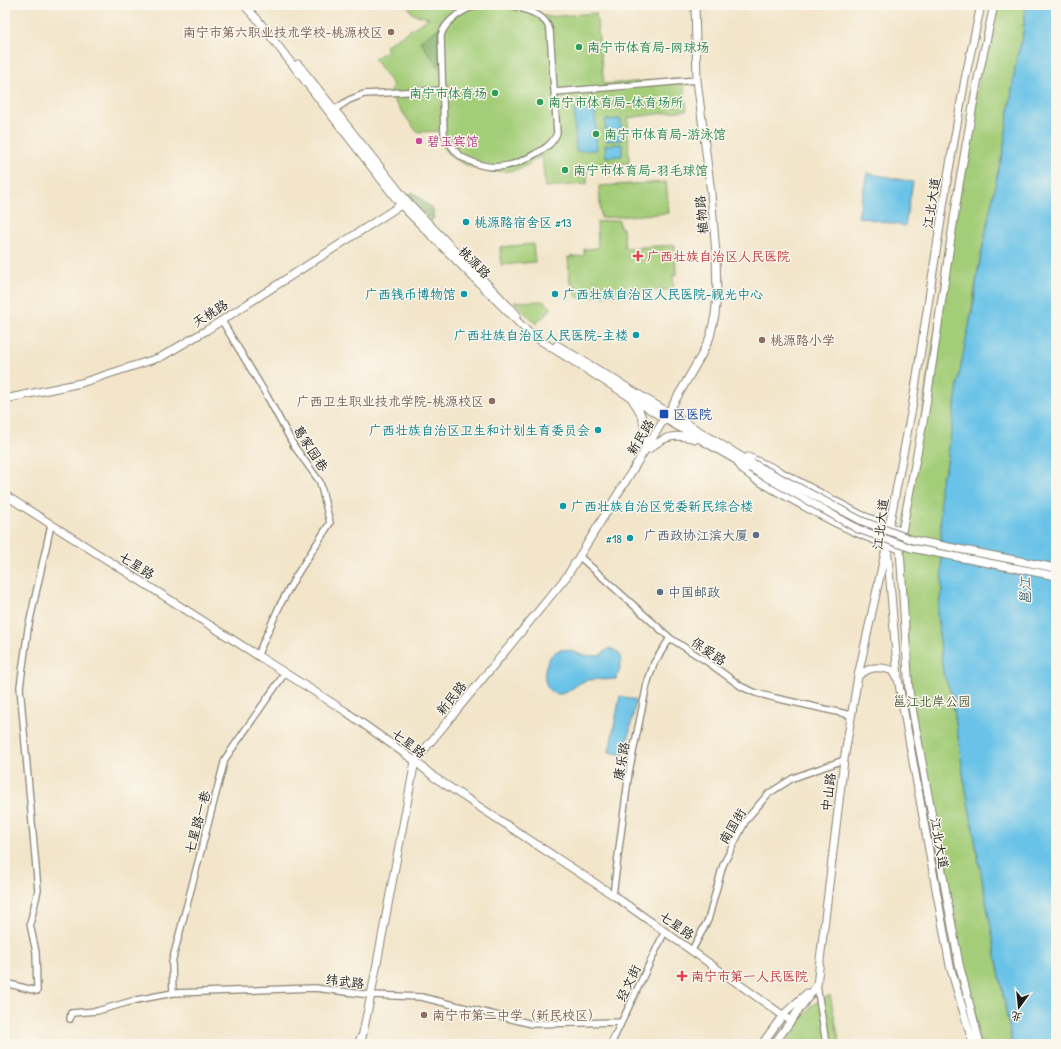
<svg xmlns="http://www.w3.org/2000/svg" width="1061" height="1049" font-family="'Patrick Hand','LXGW WenKai TC',sans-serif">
<rect width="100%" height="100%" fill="#fbf7ec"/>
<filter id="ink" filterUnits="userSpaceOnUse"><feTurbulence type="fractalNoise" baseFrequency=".025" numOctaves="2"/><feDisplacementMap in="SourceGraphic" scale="8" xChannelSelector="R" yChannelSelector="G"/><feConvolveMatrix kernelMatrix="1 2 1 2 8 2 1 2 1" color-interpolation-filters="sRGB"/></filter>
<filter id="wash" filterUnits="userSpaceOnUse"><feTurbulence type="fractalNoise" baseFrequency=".012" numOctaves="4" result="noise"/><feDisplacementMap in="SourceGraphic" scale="16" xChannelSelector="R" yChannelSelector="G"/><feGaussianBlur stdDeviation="0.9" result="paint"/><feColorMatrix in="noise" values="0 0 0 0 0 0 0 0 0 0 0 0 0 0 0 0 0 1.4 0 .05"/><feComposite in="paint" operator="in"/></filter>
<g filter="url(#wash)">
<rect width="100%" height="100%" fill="#f2e5ca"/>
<path fill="#a4cd79" stroke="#60744a" d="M407 5H519L548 17 596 13 604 84 683 79 687 110 628 118 629 163 587 164V184L545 187 542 155C534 161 525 168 515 170 496 175 456 167 444 149 441 145 442 137 441 131L417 132 389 94 393 85 374 59 388 50 385 46 429 18 413 14Z
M994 5H1026L1023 34 1016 62 1003 152 998 172 978 270 946 469 942 476V590L937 612 943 673 952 695 964 779 1012 1044H980L959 964 909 691 900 549 959 185Z
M666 182 669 213 601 218 599 186Z
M619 220 620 228H623L625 248 675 245 676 275H673L674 289 672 290H644L580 298 576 296 575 284H570L568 257 584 256V249L598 248 597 222Z
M533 244 535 262 501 265 500 247Z
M543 301 552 308 536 324 514 302Z
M830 995 840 1044H785L811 1006Z"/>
<path fill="#83b069" stroke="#506642" d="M441 27 439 34V68L420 41Z
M413 192 434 210 433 213 434 218 431 221 413 203 407 195Z"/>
<path fill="#69c2e7" stroke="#426f82" d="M1026 5H1056V1044H1012L964 779 952 695 943 673 937 612 942 590 940 487 942 476 946 469 960 370 974 301 978 270 998 172 1003 152 1016 62 1023 34Z
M595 109 597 150 576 151 574 110Z
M621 119 622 140 606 141 605 120Z
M622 144V156L606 157 605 145Z
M867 173 913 182 905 226 858 217Z
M609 648C626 652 621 667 616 679 608 680 593 678 585 681 576 683 569 695 558 694 538 693 542 654 560 650 569 648 576 654 584 655 589 656 594 655 599 656Z
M620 696 636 700 625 755 609 752Z"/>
</g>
<g filter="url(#ink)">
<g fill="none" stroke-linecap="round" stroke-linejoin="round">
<defs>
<path id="minor" d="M479 5C465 8 444 21 441 36L444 134C448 141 452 148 458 154 461 157 465 159 468 160 491 172 514 167 535 154 544 149 553 144 557 133L550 31C546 14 526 10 511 5
M555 92 697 80
M334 110 349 100 364 94 443 90
M222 321 267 396 294 446 320 482 330 523 296 576 280 605 257 656
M580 557 670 638 709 663 742 687 756 693 775 698 851 715
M613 895 629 772 647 684 654 663 670 638
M692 950 708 920 723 865 746 820 768 794 793 778 844 760
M5 983 37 991 36 952 30 924 38 890 20 687 28 629 51 525
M817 985 826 1044
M173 993 172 962 225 759 285 673
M70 1019 71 1013 97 1011 136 1000 173 993 315 988 371 995 421 997 532 1024 621 1022
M611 1044 665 931"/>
<path id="major" d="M244 5 258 20 401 205 530 334 665 419 750 468
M298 64 407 201 517 315
M557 345 752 463
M5 399 81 383 161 357 207 330 404 203
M633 401C646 418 646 432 644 452
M649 449C666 435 675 434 696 439
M748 457 773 468 861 515 902 532
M738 463 743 470 755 479C802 505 848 533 900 549
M5 495 345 711 415 761 434 777 613 895 791 1021
M858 676C870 667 876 666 891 670L897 678
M361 1042 371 995 415 761 567 576 668 413 701 356 710 337 715 315 717 294 716 254 711 193 697 80 695 5
M762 1044 783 1015 807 993
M774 1044 817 985 844 760 858 676 885 553
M973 1044 950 966 898 679 887 545 889 527 912 408 947 181 965 79 981 5
M980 1044 959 964 909 691 900 549 902 532 925 412 959 185 977 83 994 5"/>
<path id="highway" d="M359 1044 361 1038"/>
</defs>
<use href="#minor" stroke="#878073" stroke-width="8"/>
<use href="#major" stroke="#878073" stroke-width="9"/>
<use href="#highway" stroke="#878073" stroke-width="10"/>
<use href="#minor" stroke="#fff" stroke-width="5.5"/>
<use href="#major" stroke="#fff" stroke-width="7"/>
<use href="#highway" stroke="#fff" stroke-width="8"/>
<defs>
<path id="major-bridge" d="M752 463 862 521 913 540 1056 568
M750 468 858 529 911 548 1056 576"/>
</defs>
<use href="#major-bridge" stroke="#878073" stroke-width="9" stroke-linecap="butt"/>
<use href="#major-bridge" stroke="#fff" stroke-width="7"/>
</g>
</g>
<g fill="#8d6e63" stroke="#fbf7ec" stroke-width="1.5">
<circle cx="391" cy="32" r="4"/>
<circle cx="762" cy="340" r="4"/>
<circle cx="492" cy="401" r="4"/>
<circle cx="424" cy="1015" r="4"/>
</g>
<g fill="#2e9e5b" stroke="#fbf7ec" stroke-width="1.5">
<circle cx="579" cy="47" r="4"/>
<circle cx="495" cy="93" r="4"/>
<circle cx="540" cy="102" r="4"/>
<circle cx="596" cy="134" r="4"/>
<circle cx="565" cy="170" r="4"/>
</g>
<circle fill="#d1479c" stroke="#fbf7ec" stroke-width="1.5" cx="419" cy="141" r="4"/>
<g fill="#0f9aa8" stroke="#fbf7ec" stroke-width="1.5">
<circle cx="466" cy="222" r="4"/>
<circle cx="464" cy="294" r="4"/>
<circle cx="555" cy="294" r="4"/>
<circle cx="636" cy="335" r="4"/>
<circle cx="598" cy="430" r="4"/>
<circle cx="563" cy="506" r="4"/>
<circle cx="630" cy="538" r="4"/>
</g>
<g fill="#e0444e" stroke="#fbf7ec" stroke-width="1.5">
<path d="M636 250h4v4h4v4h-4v4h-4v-4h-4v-4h4z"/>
<path d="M680 970h4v4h4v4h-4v4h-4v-4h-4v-4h4z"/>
</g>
<rect fill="#1a4fb4" stroke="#fbf7ec" stroke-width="1.5" x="659" y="409" width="10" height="10" rx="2"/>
<g fill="#5c6f8a" stroke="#fbf7ec" stroke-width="1.5">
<circle cx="756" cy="535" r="4"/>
<circle cx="660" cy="592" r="4"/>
</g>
<g text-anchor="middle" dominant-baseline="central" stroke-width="3" stroke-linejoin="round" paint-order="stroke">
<g font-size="13" fill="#785e54" stroke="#fbf7ec" text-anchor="end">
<text x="383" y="32">南宁市第六职业技术学校-桃源校区</text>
<text x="770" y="340" text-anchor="start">桃源路小学</text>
<text x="484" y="401">广西卫生职业技术学院-桃源校区</text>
<text x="432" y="1015" text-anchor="start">南宁市第二中学（新民校区）</text>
</g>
<g font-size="13" fill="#27864d" stroke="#fbf7ec" text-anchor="start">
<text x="587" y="47">南宁市体育局-网球场</text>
<text x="487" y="93" text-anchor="end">南宁市体育场</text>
<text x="548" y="102">南宁市体育局-体育场所</text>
<text x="604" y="134">南宁市体育局-游泳馆</text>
<text x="573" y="170">南宁市体育局-羽毛球馆</text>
</g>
<g font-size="13" fill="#b23c85" stroke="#fbf7ec" text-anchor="start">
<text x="427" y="141">碧玉宾馆</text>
</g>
<g font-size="13" fill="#1c1c1c" stroke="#fbf7ec">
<text transform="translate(931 203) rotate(-81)">江北大道</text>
<text transform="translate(701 215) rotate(-95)">植物路</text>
<text transform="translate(475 262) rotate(45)">桃源路</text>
<text transform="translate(210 313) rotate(-33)">天桃路</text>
<text transform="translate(640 437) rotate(-59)">新民路</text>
<text transform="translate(311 448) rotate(57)">葛家园巷</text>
<text transform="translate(880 524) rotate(-83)">江北大道</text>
<text transform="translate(137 565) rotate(32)">七星路</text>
<text transform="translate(709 651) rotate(34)">保爱路</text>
<text transform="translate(451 698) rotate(-51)">新民路</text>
<text transform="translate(409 743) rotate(37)">七星路</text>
<text transform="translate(621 761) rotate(-80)">康乐路</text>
<text transform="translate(828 792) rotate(-83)">中山路</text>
<text transform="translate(197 822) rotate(-75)">七星路一巷</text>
<text transform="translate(732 826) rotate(-59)">南国街</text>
<text transform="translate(940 843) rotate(80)">江北大道</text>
<text transform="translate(677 925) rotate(35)">七星路</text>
<text transform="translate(345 981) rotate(7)">纬武路</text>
<text transform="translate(628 983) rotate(-64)">经文街</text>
</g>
<g font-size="13" fill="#0d838f" stroke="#fbf7ec" text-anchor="end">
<text x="474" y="222" text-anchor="start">桃源路宿舍区 #13</text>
<text x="456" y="294">广西钱币博物馆</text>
<text x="563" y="294" text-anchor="start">广西壮族自治区人民医院-视光中心</text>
<text x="628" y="335">广西壮族自治区人民医院-主楼</text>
<text x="590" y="430">广西壮族自治区卫生和计划生育委员会</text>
<text x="571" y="506" text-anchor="start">广西壮族自治区党委新民综合楼</text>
<text x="622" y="538">#18</text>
</g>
<g font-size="13" fill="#be3a42" stroke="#fbf7ec" text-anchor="start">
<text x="647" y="256">广西壮族自治区人民医院</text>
<text x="691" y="976">南宁市第一人民医院</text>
</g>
<g font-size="13" fill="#164399" stroke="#fbf7ec" text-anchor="start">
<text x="673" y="414">区医院</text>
</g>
<g font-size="13" fill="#4e5e75" stroke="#fbf7ec" text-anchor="end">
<text x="748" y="535">广西政协江滨大厦</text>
<text x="668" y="592" text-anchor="start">中国邮政</text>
</g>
<g font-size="13" fill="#4c5a3d" stroke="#fbf7ec">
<text x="932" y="701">邕江北岸公园</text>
</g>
<g font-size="14" font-style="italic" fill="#3b5e6d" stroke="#fbf7ec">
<text transform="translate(1024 591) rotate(-90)">邕江</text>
</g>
</g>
<rect width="1061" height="1049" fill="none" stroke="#fbf7ec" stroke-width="20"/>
<g transform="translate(1019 1007) rotate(195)" stroke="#fbf7ec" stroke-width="3" paint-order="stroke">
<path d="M0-3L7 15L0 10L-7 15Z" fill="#1c1c1c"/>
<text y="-6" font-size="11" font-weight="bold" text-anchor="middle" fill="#1c1c1c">北</text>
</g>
</svg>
